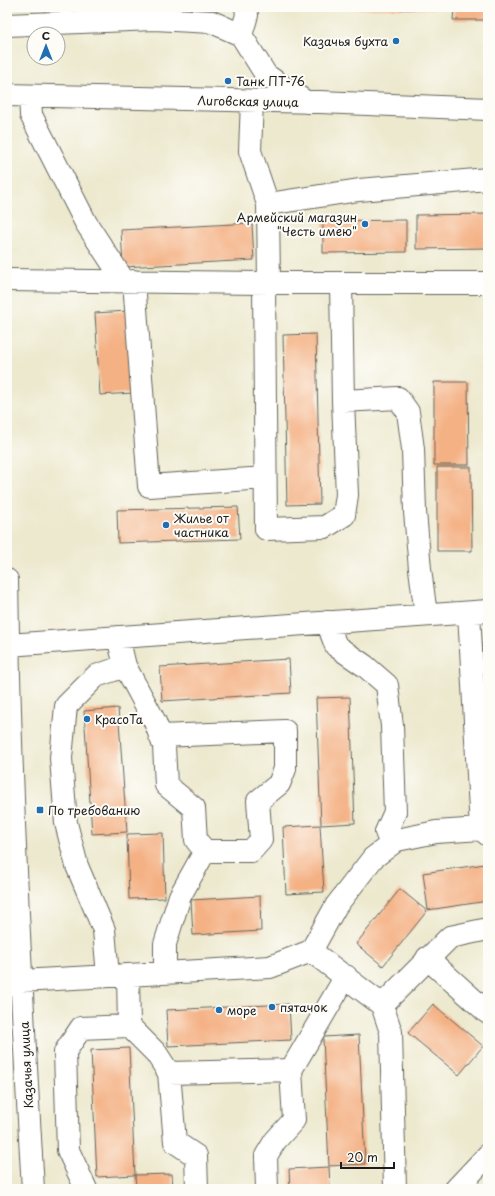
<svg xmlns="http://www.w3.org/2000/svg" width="495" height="1196" font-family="'Playpen Sans',sans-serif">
<rect width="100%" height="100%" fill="#fdfcf7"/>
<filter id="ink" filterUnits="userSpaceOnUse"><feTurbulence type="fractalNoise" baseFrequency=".025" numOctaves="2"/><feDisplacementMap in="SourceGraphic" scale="8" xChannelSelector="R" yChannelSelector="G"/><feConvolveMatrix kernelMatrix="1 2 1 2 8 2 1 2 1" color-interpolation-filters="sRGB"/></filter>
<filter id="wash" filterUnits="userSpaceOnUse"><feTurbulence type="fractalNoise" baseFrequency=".012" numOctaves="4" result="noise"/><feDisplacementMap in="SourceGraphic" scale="16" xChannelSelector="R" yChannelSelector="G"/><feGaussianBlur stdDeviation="0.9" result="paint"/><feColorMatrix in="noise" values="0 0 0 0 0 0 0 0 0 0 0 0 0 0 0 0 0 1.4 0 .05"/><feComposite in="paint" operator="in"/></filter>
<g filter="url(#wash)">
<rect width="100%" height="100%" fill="#ede9cf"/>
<g id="blocks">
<path fill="#f4b184" d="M334 7H488V20H453L454 9H334Z
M488 214V248L416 249V215Z
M406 220V252L323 253V221Z
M252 223 254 260 123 267 121 230Z
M128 311 133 393 100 395 95 313Z
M486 317H488V350H486Z
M316 334 320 504 287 505 283 335Z
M434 382H468L469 465H434Z
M437 467H471L472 551H437Z
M238 507 240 539 118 543 117 510Z
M289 659 291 693 162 701 160 667Z
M350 697 355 823 321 825 316 698Z
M118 708 127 832 92 834 84 711Z
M320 825 324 892 286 894 283 827Z
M163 833 165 898 129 899 127 834Z
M485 864 488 881V901L428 910 423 873Z
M400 889 427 911 383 966 356 944Z
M260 896 261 931 193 935 191 900Z
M289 1004 291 1040 168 1046 166 1010Z
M433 1004 483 1046 459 1075 408 1033Z
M359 1035 365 1164 329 1166 323 1037Z
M129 1048 135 1175 97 1177 91 1050Z
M329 1167 330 1189H290L289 1169Z
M172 1174 173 1189H136L135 1175Z"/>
</g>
</g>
<g filter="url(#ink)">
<use href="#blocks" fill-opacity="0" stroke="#65645b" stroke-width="1"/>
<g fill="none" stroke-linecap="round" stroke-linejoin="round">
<defs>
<path id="minor" d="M7 25 154 19 212 22 241 35 266 75 306 102
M241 35 247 15 246 7
M7 95 320 102 488 109
M30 96 31 115 86 223 124 281
M268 204 359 190 488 179
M7 280 269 283 268 204 250 151 252 101
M134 281 149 486 265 478
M264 282 266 529 325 527 344 515 347 495 343 401
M269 283H488
M341 283 343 401 398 398 408 412 413 449 415 512 420 569 426 615
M7 580C10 783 21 986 33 1189
M469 613 481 829
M327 622 336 646 365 666 387 685 392 726 395 812 386 832 391 844
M118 637 125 666 155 722 164 746 166 785 194 808 196 840 205 851H251L261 840 258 801 279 784 285 769V731L160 736
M8 645 488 611
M311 951 336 906 373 858 397 840 436 832 481 829 488 835
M427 958 488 1013
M165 973V944L180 896 205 851
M108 976 104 930 77 866 66 823 61 758 66 706 96 676 125 666
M21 981 270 967 311 951 382 1005 391 1032 395 1189
M382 1005 450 937 488 929
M129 1026 156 1053 169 1073 175 1142 196 1156 197 1189
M169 1073 291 1070
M86 1189 68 1150 65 1052 81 1028 129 1026 128 975
M267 1189 266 1156 275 1141 294 1120 291 1070 346 976
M456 1189 488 1155"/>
</defs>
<use href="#minor" stroke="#65645b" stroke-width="24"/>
<use href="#minor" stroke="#fff" stroke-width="22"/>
</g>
</g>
<g fill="#1f6fb2" stroke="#fdfcf7" stroke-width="1.5">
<circle cx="396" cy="41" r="4"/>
<circle cx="228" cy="81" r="4"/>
<circle cx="365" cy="224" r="4"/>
<circle cx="166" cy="525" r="4"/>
<circle cx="87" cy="719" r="4"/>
<rect x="36" y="806" width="8" height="8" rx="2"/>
<circle cx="272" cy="1007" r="4"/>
<circle cx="219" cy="1010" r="4"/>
</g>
<g text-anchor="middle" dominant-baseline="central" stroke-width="4" stroke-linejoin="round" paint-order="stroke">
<g font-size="12" fill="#1c1c1c" stroke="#fdfcf7" text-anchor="start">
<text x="388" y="41" text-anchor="end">Казачья бухта</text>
<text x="236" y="81">Танк ПТ-76</text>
<text x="357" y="217" text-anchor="end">Армейский магазин<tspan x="357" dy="14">"Честь имею"</tspan></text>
<text x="174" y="518">Жилье от<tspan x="174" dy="14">частника</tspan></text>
<text x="95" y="719">КрасоТа</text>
<text x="48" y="810">По требованию</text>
<text x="280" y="1007">пятачок</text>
<text x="227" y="1010">море</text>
</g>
<g font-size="12" fill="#1c1c1c" stroke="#fdfcf7">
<text transform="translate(248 101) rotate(1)">Лиговская улица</text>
<text transform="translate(26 1065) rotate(-93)">Казачья улица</text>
</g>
</g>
<rect width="495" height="1196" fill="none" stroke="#fdfcf7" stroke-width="24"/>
<g transform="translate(46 46)"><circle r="19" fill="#fdfcf7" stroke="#a3a29f"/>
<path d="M0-3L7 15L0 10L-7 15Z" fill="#1f6fb2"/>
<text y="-6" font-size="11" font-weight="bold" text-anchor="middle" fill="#1c1c1c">С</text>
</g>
<path d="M341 1162v6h53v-6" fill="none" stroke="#1c1c1c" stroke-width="2"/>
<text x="347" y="1162" font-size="12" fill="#1c1c1c" stroke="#fdfcf7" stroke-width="3" paint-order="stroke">20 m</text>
</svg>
